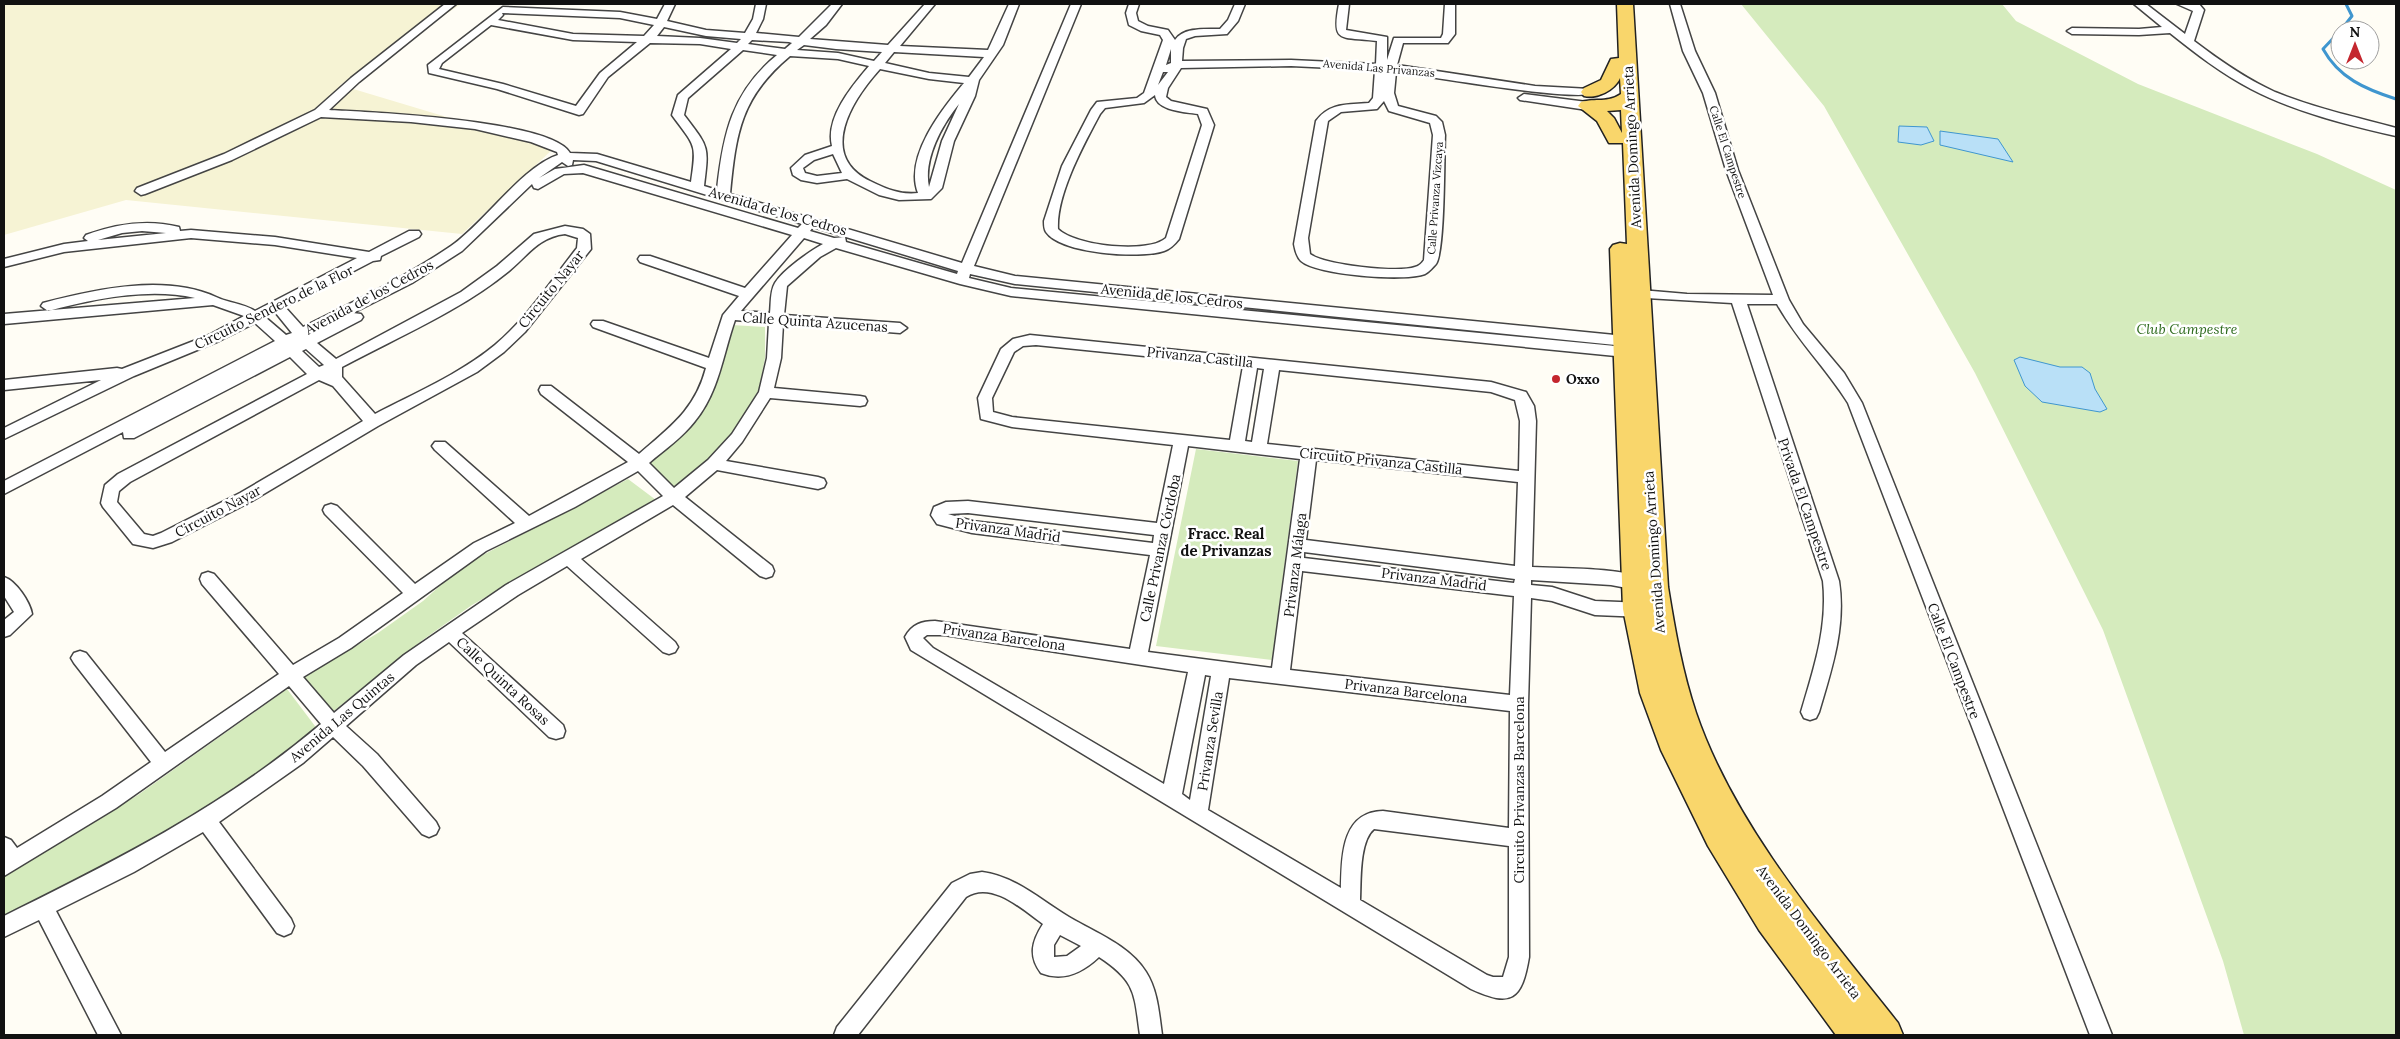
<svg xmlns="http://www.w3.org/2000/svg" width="2400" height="1039" font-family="Lora,serif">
<rect width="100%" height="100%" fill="#fffdf5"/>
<path fill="#f6f3d4" d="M4 4H461L340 85 553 149 462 234 126 200 4 235Z"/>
<path fill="#d5ebbd" d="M1741 4H2002L2016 21 2138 84 2317 154 2396 190V1035H2244L2223 961 2103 630 1975 373 1824 106Z
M732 325 765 327V358L759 389 735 432 704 464 674 488 650 463 694 423 712 393Z
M1196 449 1298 461 1272 660 1156 646Z
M628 479 656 500 472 605 424 639 330 714 303 677 378 633 423 601 462 566Z
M287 689 318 730 204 811 89 876 4 917V877L64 837 138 795Z"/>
<path fill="#b9e0f7" stroke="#3f96cf" d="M1899 126 1927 127 1934 141 1921 145 1898 142Z
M1940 131 1998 139 2013 162 1940 145Z
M2020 357 2060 367H2082L2090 373 2095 389 2107 409 2100 412 2042 402 2025 386 2014 360Z"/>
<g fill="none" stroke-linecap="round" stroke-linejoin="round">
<path stroke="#3f96cf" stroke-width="3" d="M2341 30 2352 16 2346 4
M2340 31 2323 49C2339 78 2365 89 2396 99"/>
<defs>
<path id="minor" d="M445 4H456L359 82 329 110C369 112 552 120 570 153L597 154 691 182C697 142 695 147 672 115L678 95 731 49 700 44 650 43 608 77 583 114 579 115 497 89 429 73 428 65 503 7 620 12 657 19 665 4H675L667 21 706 30 745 33 753 19 756 4H766L763 19 756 33 799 37 832 4H842L826 25 810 39 888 45 925 4H935L900 46 988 50 1009 4H1019L1003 45 979 80 975 96 954 141 942 188 931 199 899 200 879 195 847 179 817 183 801 180 793 175 791 168 805 155 832 146C825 118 852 86 869 66L838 59 790 56C741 97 736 132 730 194L962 263 1071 4H1081L974 266 1015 276 1635 337 1642 342 1635 347 1015 284 970 274 969 278 1011 288 1636 348 1643 353 1636 358 1011 296 960 284 836 248 820 257 787 286 784 315 900 323 907 328 900 333 783 324 781 358 774 388 860 396 865 397 867 401 865 405 860 406 770 398 742 442 726 461 818 477 824 479 826 483 824 487 818 489 717 470 685 497 772 566 774 571 772 576 766 578 760 576 673 505 581 559 675 642 678 647 675 652 669 654 663 652 567 566 518 595 462 633 563 725 565 731 563 737 556 739 549 737 449 642 416 665 346 726 377 754 436 822 439 828 436 834 429 837 422 834 363 766 333 737 303 763 219 822 291 919 294 926 291 933 284 936 277 933 203 832 134 872 56 911 121 1035H98L39 920 4 937V916C117 860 223 807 321 724L289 686 116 808 4 876V837L11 840 17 848 102 796 151 762 74 663 71 658 74 653 80 651 86 653 165 752 279 674 202 584 200 579 202 574 208 572 214 574 293 665 339 638 403 593 325 514 323 510 325 506 331 504 337 506 415 584 474 543 515 523 435 450 432 446 435 442H445L529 516 628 462 541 394 539 390 541 386H551L639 454C670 427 695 410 706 368L593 327 591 324 593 321H603L709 358 723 315 739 296 640 262 638 259 640 256H650L745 288 792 235 583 173 564 174 538 189 534 188 532 184 462 251 412 283 353 313 361 314 363 317 361 320 317 343 336 359 461 292 497 266 534 234 565 226 583 229 590 234 591 249 525 332 504 352 477 372 378 426 252 501 172 542 153 548 133 544 103 507 101 503 105 485 118 474 307 374 290 357 134 438H124L123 432 4 494V481L275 341 255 323 219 341 134 376 4 439V428L101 380 4 390V380L117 368 122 369 209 335 244 316 213 305 4 324V314L195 298C149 287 93 299 48 311L41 306 43 303C96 289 165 274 216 297 228 303 243 303 255 311L357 258 275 245 191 238 64 252 4 267V259L64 244 88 241 84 238 86 235C116 224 147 219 179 227L180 231 191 230 275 237 369 252 409 231H419L421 234 419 237 381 256 380 260 373 261 285 307 303 327C353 302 404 278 451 246 483 224 523 166 558 155L557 152 531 142 475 129 411 122 321 117 232 160 145 194 141 195 135 191 137 188 224 154 315 110 351 78ZM502 13 620 18 654 25 644 36 573 34 498 20 503 15ZM491 25 573 40 637 42 600 73 576 106 503 84 439 69 442 63ZM664 27 706 36 741 39 737 43 700 38 657 36ZM752 40 789 42 792 43 785 49 748 44ZM804 45 836 49 882 52 874 61 838 53 797 50ZM743 50 777 55C732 92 723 134 717 190L704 186C709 145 709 148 684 115L688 98ZM894 52 984 57 969 77 929 73 885 63ZM880 69 929 79 964 83C942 109 904 157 918 193 900 195 886 189 870 181 817 155 852 100 880 69ZM959 104 942 141 929 187C923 159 942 125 959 104ZM833 154 842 173 817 176 805 173 803 168 814 160ZM573 160 596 161 802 224 798 228 584 165 555 169 539 178 562 162 568 166 572 165ZM813 227 958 271 957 274 846 242 845 237 834 238 810 231ZM142 231 166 233 98 240 122 233ZM565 234 578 238 577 248C551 281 527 318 495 345 460 374 415 393 375 414L342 377V367C398 337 460 311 509 271 528 255 539 237 565 234ZM804 238 823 244C810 251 783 270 775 283 770 291 771 304 770 313L741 311ZM275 312 292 333 286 335 265 317ZM735 320 769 323 767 358 759 392 732 434 708 460 674 488 649 463C664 450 683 437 695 421 719 392 723 354 735 320ZM306 349 324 365 319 367 302 351ZM319 380 333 386 363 421 240 493 161 533 153 536 144 534 117 502 119 491 130 482ZM638 471 663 496 506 585 404 655 334 713 303 677 351 648 486 551 575 507Z
M1129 4H1139L1136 13 1138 21 1148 26 1168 30 1175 40C1183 27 1206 29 1220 29L1228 20 1235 4H1245L1238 21 1227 34 1195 36 1186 39 1183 48 1182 61 1291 60 1376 64 1377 41C1341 36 1331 45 1339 4H1349L1346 30 1387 37V60L1394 38H1441L1443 34 1445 4H1455V34L1448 43H1403L1397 65 1535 86 1590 89 1596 92C1584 104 1423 75 1396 72L1394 93 1398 106 1436 116 1442 122 1445 135C1444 156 1445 251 1436 264 1433 267 1429 272 1425 274 1406 282 1316 275 1301 261 1297 257 1295 250 1294 244L1316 121C1330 102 1348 105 1369 103L1373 98 1375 70 1291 66 1181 68 1168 88 1166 97 1171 101 1207 109 1214 125 1179 239C1175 244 1170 249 1164 251 1141 259 1061 254 1046 232 1044 229 1044 225 1044 221L1062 166 1091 110 1097 102 1137 98 1144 93 1163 40 1160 35 1141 31 1129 25 1126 13ZM1171 49V63L1166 65ZM1163 72H1168L1158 85ZM1155 95C1156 111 1186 112 1198 114L1202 125 1166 238C1148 254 1075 246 1058 229 1056 195 1084 144 1100 114L1105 108 1144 103ZM1384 101 1389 111 1430 123 1433 135 1424 260C1422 263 1419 266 1415 267 1398 273 1324 265 1310 254L1308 238 1328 121 1341 112 1377 109Z
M1670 4H1680L1695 51 1715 93 1738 170 1789 300 1803 324 1844 373 1862 403 2112 1035H2090L1848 403C1826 368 1797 340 1777 304H1747L1839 581C1846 627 1832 668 1819 712L1816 718 1810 720 1804 718 1801 712C1814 668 1828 627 1823 581L1732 303 1629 297 1622 293 1629 289 1687 294 1773 295 1726 170 1703 93 1683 51Z
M2134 4H2146L2185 34 2193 11 2177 4H2199L2204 10 2194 41C2219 60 2246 79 2275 92 2314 108 2356 117 2396 128V136C2348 125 2295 112 2251 89 2222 74 2195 53 2170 33L2139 35 2072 34 2067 31 2072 28 2139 29 2162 27Z
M1524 94 1587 102 1593 106 1587 110 1520 100 1518 98Z
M1030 335 1491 382 1526 392 1534 406 1536 421 1532 567C1570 569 1612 567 1649 579L1651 584 1649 589 1643 591 1611 585 1531 580V585L1552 587 1595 601 1644 603 1650 605 1653 610 1650 615 1644 617 1595 615 1552 601 1531 598 1528 704 1529 957C1522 999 1512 1008 1471 989L911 650 905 637C912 624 922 621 935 621L1130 649 1150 555 972 533 937 524 931 515 934 507 946 502 968 501 1157 523 1173 445 1012 427 981 419 978 398 1001 349 1013 339ZM1036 345 1243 366 1230 440 1012 417 993 412 992 398 1014 352 1023 346ZM1257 368 1264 369 1252 442 1245 441ZM1279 370 1491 392 1515 400 1520 421 1519 471 1267 444ZM1188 446 1300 459 1272 668 1148 652ZM1316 460 1518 482 1515 566 1306 540ZM968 513 1154 535 1153 543 972 521 948 514ZM1304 552 1515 579 1514 583 1304 558ZM1302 571 1514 596 1510 695 1290 670ZM927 635H944L1188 672 1164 784 933 648 923 638ZM1205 675 1211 676 1190 800 1182 794ZM1229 678 1510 711 1509 828 1383 811C1341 812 1342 857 1341 888L1208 810ZM1374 829 1509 846V957L1503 977H1493L1487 975 1360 900C1361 882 1359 841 1374 829Z
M4 577C16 581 30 602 32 614L10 635 4 637V620L14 612 4 596Z
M982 872C1015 876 1042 901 1069 917 1096 933 1129 945 1146 972 1158 991 1159 1014 1162 1035H1140C1134 994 1137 982 1099 957 1082 973 1063 982 1041 973 1028 956 1032 941 1043 924 1023 910 992 880 966 897L858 1035H834L837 1027 952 883 970 874ZM1060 935 1081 946 1067 956 1054 957V945Z"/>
<path id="primary" d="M1617 4H1633L1668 587C1675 630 1682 671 1696 713 1734 825 1825 931 1898 1023L1903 1035H1836L1759 930 1708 846 1661 750 1640 693 1623 609 1610 249 1613 245 1620 243 1627 244 1623 143H1609L1597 121 1578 106 1581 102C1596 98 1608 103 1621 94L1620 78C1615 90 1597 99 1584 96L1581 92 1584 88 1601 80 1611 59 1619 58ZM1621 110 1622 133 1614 118 1607 111Z"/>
</defs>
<use href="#minor" stroke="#444" stroke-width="3"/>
<use href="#primary" stroke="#222" stroke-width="3"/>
<use href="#minor" fill="#fff" fill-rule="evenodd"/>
<use href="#primary" fill="#f9d66b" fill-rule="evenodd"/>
</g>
<circle fill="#c4262e" stroke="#fff" stroke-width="2" cx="1556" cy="379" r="5"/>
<g text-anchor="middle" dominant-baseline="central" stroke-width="5" stroke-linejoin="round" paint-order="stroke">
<g font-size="11" fill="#111" stroke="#fff">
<text transform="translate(1379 68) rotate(5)">Avenida Las Privanzas</text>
<text transform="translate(1728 152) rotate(72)">Calle El Campestre</text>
<text transform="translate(1435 198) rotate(-86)">Calle Privanza Vizcaya</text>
</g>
<g font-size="14" fill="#111" stroke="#fff">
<text transform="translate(1632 147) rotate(-93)">Avenida Domingo Arrieta</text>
<text transform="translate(778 211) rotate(16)">Avenida de los Cedros</text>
<text transform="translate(551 289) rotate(-51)">Circuito Nayar</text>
<text transform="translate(1172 296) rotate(6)">Avenida de los Cedros</text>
<text transform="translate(369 297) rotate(-28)">Avenida de los Cedros</text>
<text transform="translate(274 307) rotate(-26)">Circuito Sendero de la Flor</text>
<text transform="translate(815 322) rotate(4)">Calle Quinta Azucenas</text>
<text transform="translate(1200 357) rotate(6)">Privanza Castilla</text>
<text transform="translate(1381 461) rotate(6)">Circuito Privanza Castilla</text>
<text transform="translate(1805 504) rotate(71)">Privada El Campestre</text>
<text transform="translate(218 511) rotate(-28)">Circuito Nayar</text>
<text transform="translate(1008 530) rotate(8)">Privanza Madrid</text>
<text transform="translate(1160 548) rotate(-78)">Calle Privanza Córdoba</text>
<text transform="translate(1654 552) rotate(-94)">Avenida Domingo Arrieta</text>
<text transform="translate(1295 565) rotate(-83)">Privanza Málaga</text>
<text transform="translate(1434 579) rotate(7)">Privanza Madrid</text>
<text transform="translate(1004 637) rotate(8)">Privanza Barcelona</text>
<text transform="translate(1954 661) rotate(69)">Calle El Campestre</text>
<text transform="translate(503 681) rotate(43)">Calle Quinta Rosas</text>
<text transform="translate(1406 691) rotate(7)">Privanza Barcelona</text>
<text transform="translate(342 717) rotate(-40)">Avenida Las Quintas</text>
<text transform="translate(1210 741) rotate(-81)">Privanza Sevilla</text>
<text transform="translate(1519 790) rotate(-90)">Circuito Privanzas Barcelona</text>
<text transform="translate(1809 932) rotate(53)">Avenida Domingo Arrieta</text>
</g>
<g font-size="14" font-style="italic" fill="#2f6b1f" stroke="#fff">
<text x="2187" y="329">Club Campestre</text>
</g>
<g font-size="14" font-weight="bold" fill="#111" stroke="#fff" text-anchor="start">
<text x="1566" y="379">Oxxo</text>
</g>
<g font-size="15" font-weight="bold" fill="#111" stroke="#fff">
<text x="1226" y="533">Fracc. Real<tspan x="1226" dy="17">de Privanzas</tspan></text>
</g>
</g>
<rect width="2400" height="1039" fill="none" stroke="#111111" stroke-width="10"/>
<g transform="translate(2355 45)"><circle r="24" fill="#ffffff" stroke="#a0a0a0"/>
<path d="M0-4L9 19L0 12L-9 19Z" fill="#c4262e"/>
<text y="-8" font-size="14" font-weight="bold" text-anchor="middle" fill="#111111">N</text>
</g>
</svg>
